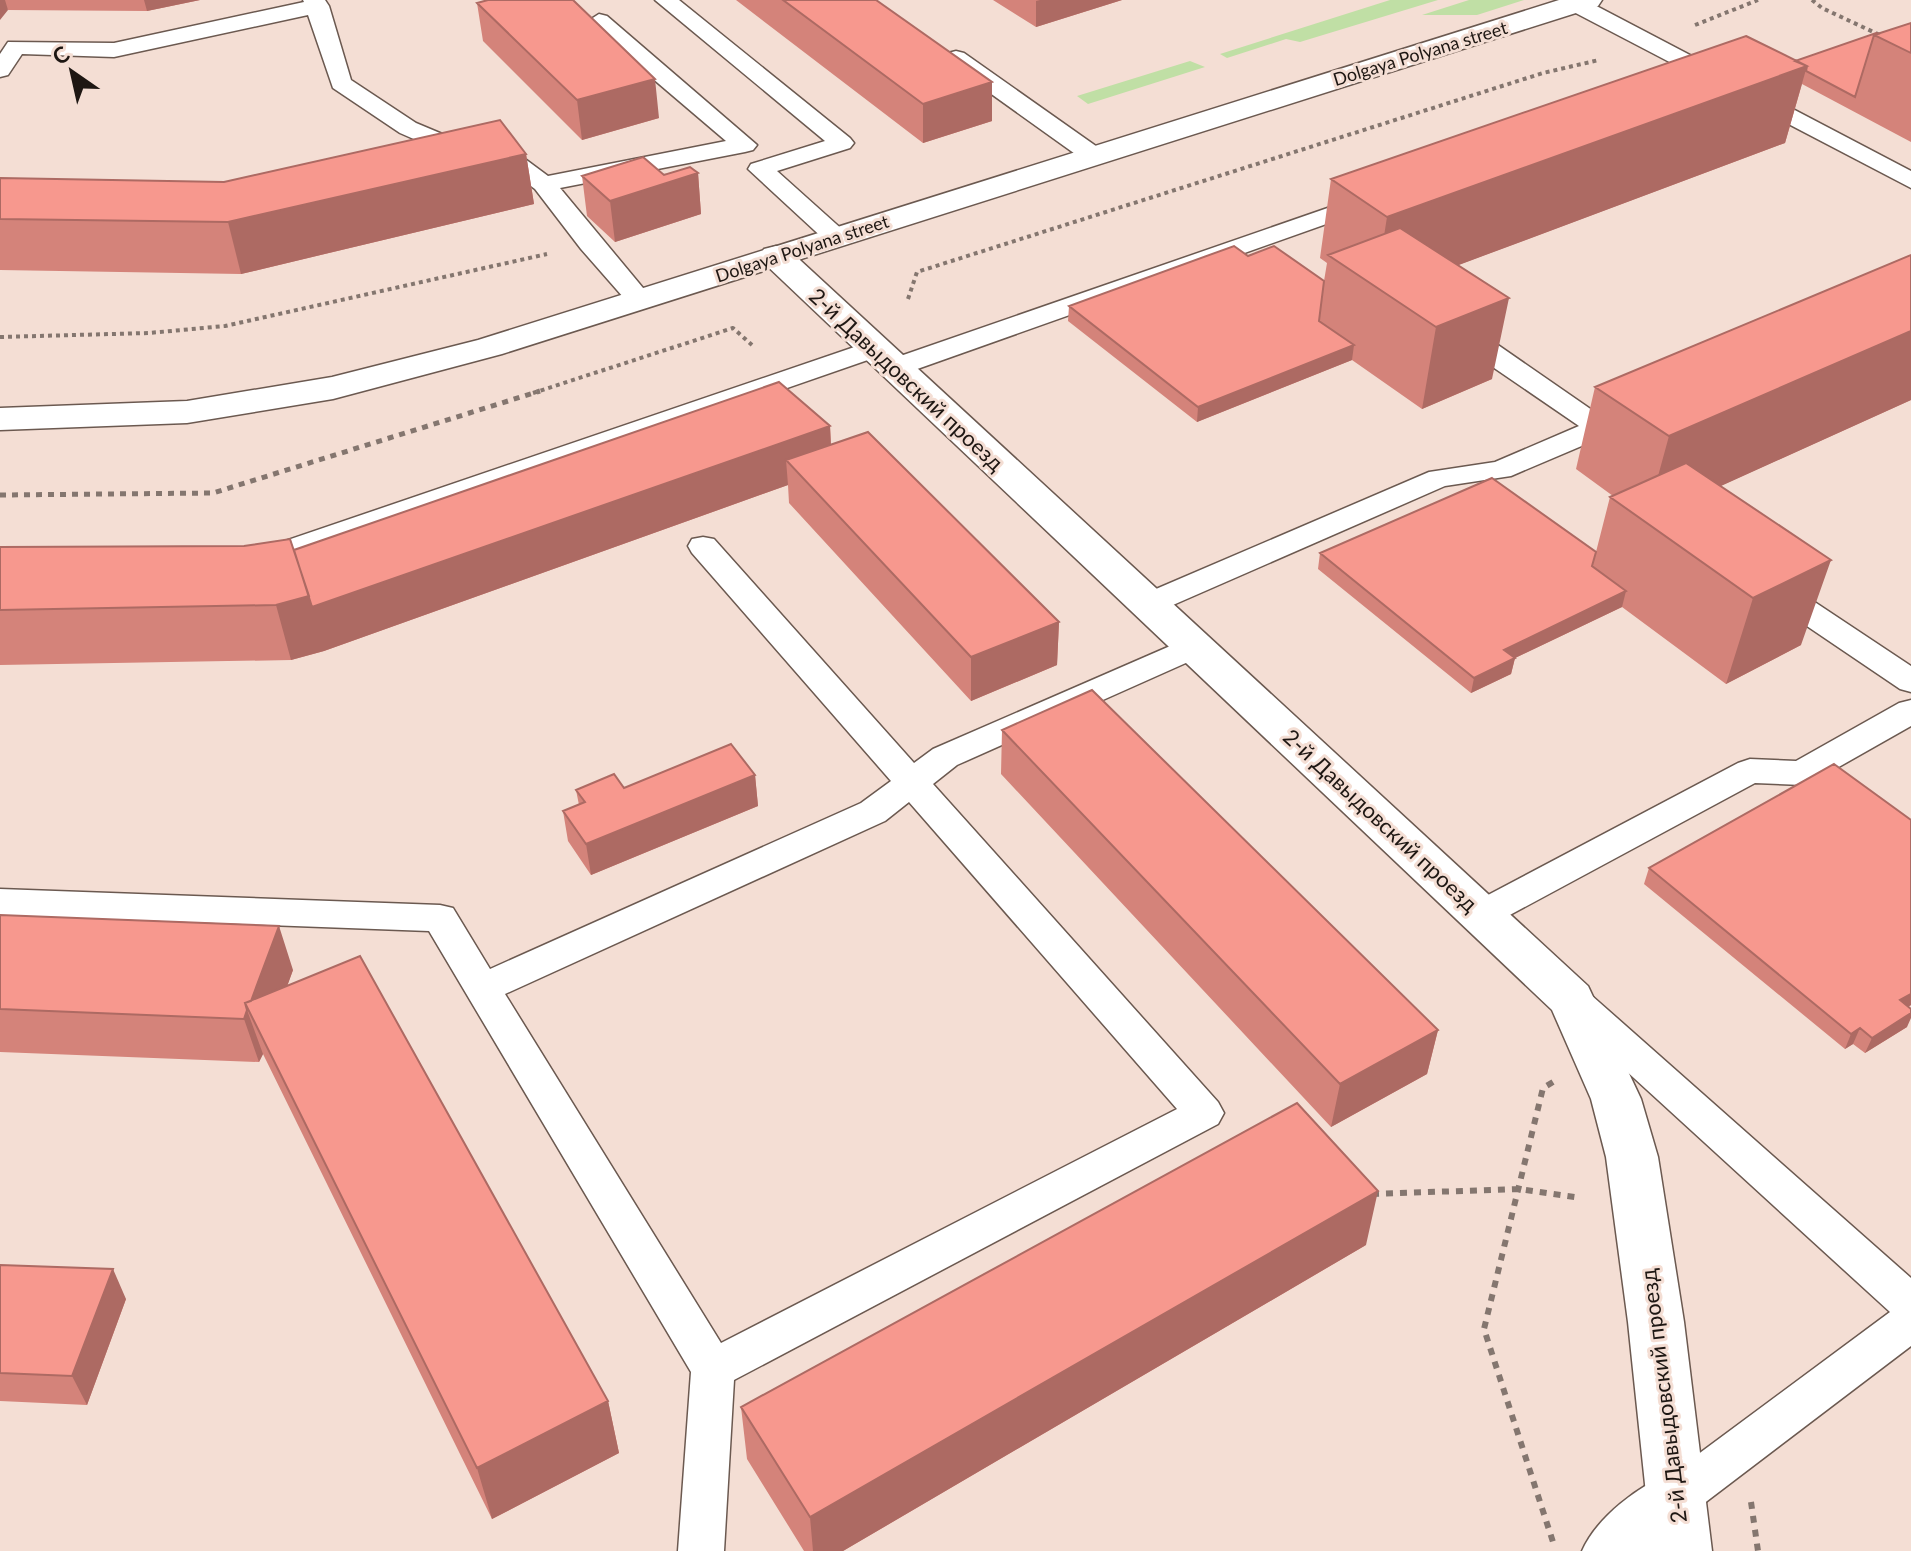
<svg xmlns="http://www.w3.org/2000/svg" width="1911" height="1551" font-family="Lato,sans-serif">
<rect width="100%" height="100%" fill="#f4ded4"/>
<path fill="#c0dfa5" d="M1390 0H1438L1300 42 1286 39 1227 58 1220 54Z
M1469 0H1524L1477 15H1422Z
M1190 61 1205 67 1088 104 1077 96Z"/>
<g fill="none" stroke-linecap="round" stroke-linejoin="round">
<defs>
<path id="service" d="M303 0H325L329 6 351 80 416 123 478 149 521 156 548 176 726 141 591 26 588 21 599 14 607 16 757 145 753 150 745 152 560 188 653 300 649 306H631L581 249 535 189 505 167 464 161 400 133 333 88 308 15 114 57 22 54 8 75 0 77V54L8 42 114 43 304 2Z
M655 0H679L850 138 854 143 850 148 777 171 845 232 849 237 845 242H827L748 169 751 164 825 141Z
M1568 0H1585L1911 171V188L1568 9 1565 4Z
M956 51 964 53 1103 151 1106 156 1103 161H1085L948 63 945 58 948 53Z
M1368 194 1377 196 1380 201 1377 206 906 373 896 375 886 373 882 367 886 361Z
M1475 334 1485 336 1602 417 1628 408 1638 410 1642 416 1638 422 1511 476 1445 486 1157 612 1146 615 1135 612 1130 605 1135 598 1429 472 1495 462 1579 426 1465 348 1461 342 1465 336Z
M875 340 885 342 889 348 885 354 263 570 252 573 241 570 237 563 241 556Z
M703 537 714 539 914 763 933 749 1184 640 1195 637 1206 640 1211 647 1206 654 957 765 933 784 1218 1102 1224 1113 1218 1124 734 1380 724 1551H678L691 1372 429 931 0 915V889L440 905 453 908 490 969 861 803 891 781 692 553 688 546 692 539ZM909 802 1177 1109 721 1343 505 994 885 821Z
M1775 580 1786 583 1911 666V692L1900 689 1764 597 1759 590 1764 583Z
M1911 700V726L1814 781 1802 785 1755 783 1495 923 1482 927 1469 923 1464 914 1469 905 1738 763 1750 759 1796 761 1899 703Z
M1578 991 1591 995 1911 1278V1346L1690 1514 1674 1520 1658 1514 1651 1499 1658 1484 1890 1312 1565 1015 1559 1005 1565 995Z"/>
<path id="minor" d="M1674 1472 1695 1480 1703 1499 1695 1518 1657 1551H1582C1597 1517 1639 1485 1674 1472Z"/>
<path id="tertiary" d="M776 246 788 249 1588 986 1641 1099 1658 1157 1684 1322 1712 1551H1652L1628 1322 1606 1157 1591 1099 1552 1010 764 263 759 256 764 249Z"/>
<path id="secondary" d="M1559 0H1602L1598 6 502 354 333 399 187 423 0 430V408L187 401 332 377 478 340Z"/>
</defs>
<use href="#service" stroke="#6b5950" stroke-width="3"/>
<use href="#minor" stroke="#6b5950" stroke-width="3"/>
<use href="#tertiary" stroke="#6b5950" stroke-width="3"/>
<use href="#secondary" stroke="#6b5950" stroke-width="3"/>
<path stroke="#84766f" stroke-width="4" stroke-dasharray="4 4" stroke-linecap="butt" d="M1812 0 1822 8 1882 36
M1695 25 1758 0
M908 299 917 272 1543 73 1599 60
M0 337 149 333 225 326 547 254
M533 393 733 328 752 345"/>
<path stroke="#84766f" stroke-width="5" stroke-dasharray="6 6" stroke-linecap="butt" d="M0 495 213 493 540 391"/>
<path stroke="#84766f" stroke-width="6" stroke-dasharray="7 7" stroke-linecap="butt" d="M1553 1082 1543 1088 1484 1329 1553 1542
M1372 1194 1519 1189 1581 1198
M1751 1502 1758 1551"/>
<use href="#service" fill="#fff" fill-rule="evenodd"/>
<use href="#minor" fill="#fff" fill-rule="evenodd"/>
<use href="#tertiary" fill="#fff" fill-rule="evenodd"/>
<use href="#secondary" fill="#fff" fill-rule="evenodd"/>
</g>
<path fill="#d4837a" d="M0 0H200L147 11 8 10Z
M736 0H876L992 121 923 143Z
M993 0H1122L1036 27Z
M477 3 659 118 582 140 483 41Z
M1911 23V142L1802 84 1785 143 1458 265 1492 379 1422 409 1352 360 1197 422 1068 321 1069 306 1248 256 1324 281 1327 263 1320 258 1331 179 1795 61Z
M526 154 534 204 241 274 0 270V178L224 182Z
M698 173 701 214 615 242 587 216 582 176Z
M1911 255V400L1720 486 1801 645 1726 684 1622 607 1515 658 1511 674 1471 693 1318 569 1320 553 1596 552 1610 497 1613 496 1576 469 1595 387Z
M830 426 831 445 1059 622 1057 665 971 701 789 503 788 485 324 651 291 660 0 665V547L294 550Z
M1002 730 1438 1030 1427 1074 1331 1127 1001 774Z
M755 775 758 806 591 875 568 841 563 811 579 805 576 790 624 788Z
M1911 820V1005L1908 1007 1907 1027 1865 1053 1853 1044 1845 1049 1644 884 1649 868Z
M0 915 293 970 287 986 608 1401 619 1453 492 1519 263 1054 259 1062 0 1052Z
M1366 1245 843 1551H804L747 1459 741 1407Z
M0 1265 126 1299 87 1405 0 1401Z"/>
<path fill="#ad6a63" d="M0 0H5L8 10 0 20Z
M144 0H200L147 11Z
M1040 0H1122L1036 27V1Z
M1807 66 1785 143 1384 293 1376 287 1387 217Z
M655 79 659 118 582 140 577 100Z
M992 82V121L923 143V104Z
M526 154 534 204 241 274 228 222Z
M698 173 701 214 615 242 610 201Z
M1509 298 1492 379 1422 409 1436 327Z
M1911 331V400L1646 520 1669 436Z
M1354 345 1352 360 1197 422 1198 407Z
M830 426 832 469 786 460 788 485 324 651 291 660 276 605Z
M1831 560 1801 645 1726 684 1753 598Z
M1626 591 1622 607 1515 658 1511 674 1471 693 1474 678 1504 650Z
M1059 622 1057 665 971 701V657Z
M755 775 758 806 591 875 586 844Z
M279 926 293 970 266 1045 248 1009Z
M1911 994V1005L1893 1016 1900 1000Z
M247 1010 263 1054 259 1062 244 1019Z
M1911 1013V1018L1907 1027 1865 1053 1872 1038Z
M1860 1028 1853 1044 1845 1049 1851 1034Z
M1438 1030 1427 1074 1331 1127 1340 1084Z
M1378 1191 1366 1245 843 1551H813L810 1517Z
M113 1269 126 1299 87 1405 72 1376Z
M608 1401 619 1453 492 1519 477 1468Z"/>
<path fill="#f7988e" stroke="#ad6a63" stroke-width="2" d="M488 0H573L655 79 577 100 477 3Z
M783 0H876L992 82 923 104Z
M1911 23V53L1874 35Z
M1876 33 1878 34 1874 35 1855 97 1806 71 1807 66 1795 61Z
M1746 36 1807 66 1387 217 1331 179Z
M500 120 526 154 228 222 0 219V178L224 182Z
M643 157 664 175 690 167 698 173 610 201 582 176Z
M1400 228 1509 298 1436 327 1328 255Z
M1234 246 1248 256 1274 246 1324 281 1319 321 1354 345 1198 407 1069 306Z
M1911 255V331L1669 436 1595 387Z
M779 382 830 426 312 607 294 550Z
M868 432 1059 622 971 657 786 460Z
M1686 463 1831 560 1753 598 1610 497Z
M1492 478 1596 552 1592 566 1626 591 1504 650 1515 658 1474 678 1320 553Z
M290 539 309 596 276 605 0 610V547L244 546Z
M1092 690 1438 1030 1340 1084 1002 730Z
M731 744 755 775 586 844 563 811 585 802 576 790 614 774 624 788Z
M1834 764 1911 820V994L1900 1000 1911 1009V1013L1872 1038 1860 1028 1851 1034 1649 868Z
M0 915 279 926 251 1001 245 1003 247 1010 244 1019 0 1009Z
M360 956 608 1401 477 1468 245 1003Z
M1297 1103 1378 1191 810 1517 741 1407Z
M0 1265 113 1269 72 1376 0 1373Z"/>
<g text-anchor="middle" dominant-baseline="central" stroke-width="6" stroke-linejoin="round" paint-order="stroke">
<g font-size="18" fill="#1e1713" stroke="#f4ded4">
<text transform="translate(1420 53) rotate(-17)">Dolgaya Polyana street</text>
<text transform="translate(802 248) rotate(-18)">Dolgaya Polyana street</text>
</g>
<g font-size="22" fill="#1e1713" stroke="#f4ded4">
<text transform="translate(907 379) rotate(43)">2-й Давыдовский проезд</text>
<text transform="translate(1381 820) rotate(43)">2-й Давыдовский проезд</text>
<text transform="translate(1663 1396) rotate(-97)">2-й Давыдовский проезд</text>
</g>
</g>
<g transform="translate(72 72) rotate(326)" stroke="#f4ded4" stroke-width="6" paint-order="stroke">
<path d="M0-6L14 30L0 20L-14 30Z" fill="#1e1713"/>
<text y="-12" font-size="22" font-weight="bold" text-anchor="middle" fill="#1e1713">С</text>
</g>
</svg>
